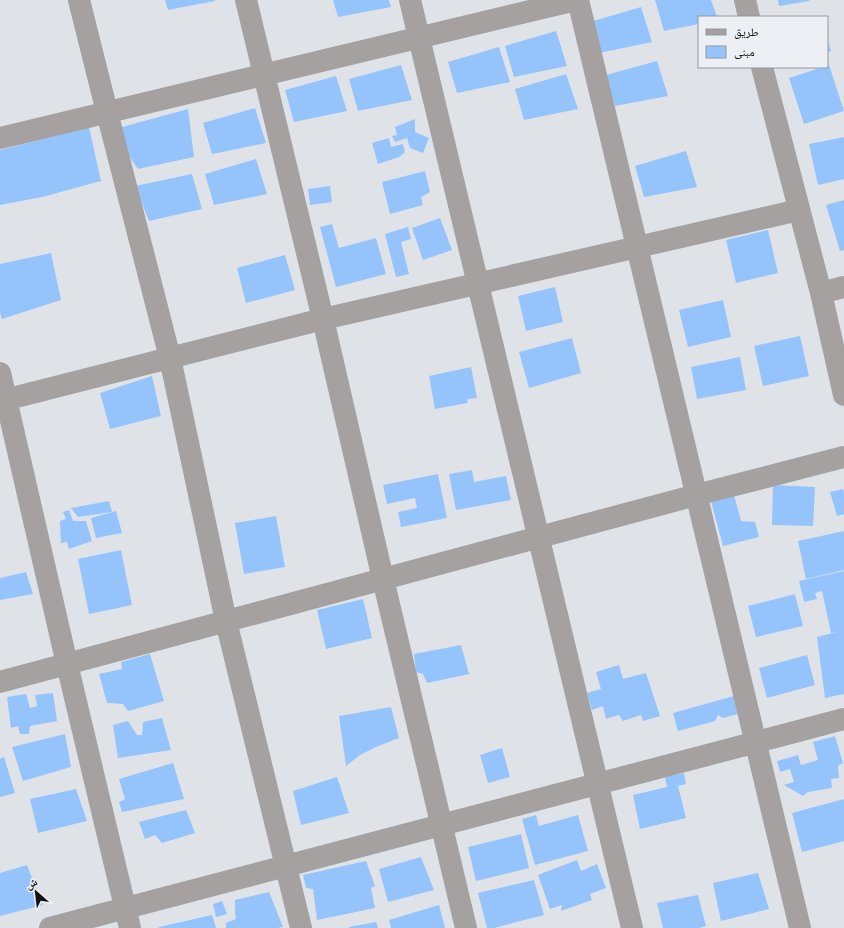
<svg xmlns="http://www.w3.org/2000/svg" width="844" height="928" font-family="Poppins,'Noto Naskh Arabic',sans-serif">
<rect width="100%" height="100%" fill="#dfe3e8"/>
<path fill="#95c4fc" d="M165 0H215V1L168 10Z
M333 0H389L391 7 338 17Z
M655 0H711L717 17H699V24L664 31Z
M778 0H809V1L779 6Z
M641 7 652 42 599 53 590 22Z
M556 31 567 66 514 77 505 46Z
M827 40 831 51 827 52Z
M499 47 510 82 457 93 448 62Z
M657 61 668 96 615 106 606 75Z
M401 65 412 100 358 111 349 79Z
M829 65 844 111 804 124 789 78 823 67H827V66Z
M566 74 578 109 524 120 515 89Z
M336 76 347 111 294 122 285 90Z
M255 108 266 143 212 154 203 123Z
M188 109 194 157 138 169 111 130Z
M415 119V132L429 138 423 153 410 148 407 138 395 142 392 136 397 135 395 127Z
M89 127 101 181 42 197 0 205V150Z
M844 137V179L818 185 809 144Z
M389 138 391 147 403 144 405 152 399 157 378 164 372 143Z
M686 151 697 187 644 197 635 166Z
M256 159 267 194 214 205 205 174Z
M425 171 430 192 421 197 423 205 390 214 382 182Z
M192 174 202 209 149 221 135 186Z
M330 186 332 202 310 205 308 189Z
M844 200V250L840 251 826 205Z
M440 218 452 250 423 260 412 228Z
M332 224 339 248 376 238 386 274 336 287 320 227Z
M408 227 411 239 401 242 409 274 396 277 385 234Z
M768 230 778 273 736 283 726 240Z
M51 253 61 300 2 319 0 313V264Z
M285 255 295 290 246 303 237 268Z
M555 287 563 322 526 331 518 296Z
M723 300 731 337 688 347 679 310Z
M800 336 809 376 763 386 754 346Z
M572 338 581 373 529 388 519 352Z
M740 357 746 390 697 399 691 367Z
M471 367 477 398 468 399 467 403 435 409 429 376Z
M152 376 161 416 110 429 100 393Z
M472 470 474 482 506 476 511 500 456 510 449 474Z
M438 474 447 518 401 527 398 512 417 508 415 498 387 504 383 485Z
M773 485 815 487 813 526 772 525Z
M843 489 844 493V514L837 516 830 492Z
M734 495 741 521 755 522 759 537 723 546 711 501Z
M109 501 112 512 78 517 71 508Z
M69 510 73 521H86L92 541 69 549 67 542 61 543 60 521 66 519 63 512Z
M116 511 122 533 96 538 91 518Z
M276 516 285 567 244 574 235 523Z
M844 531V570L806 579 798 541Z
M121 550 132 605 89 614 78 559Z
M844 571V630L831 633 822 591 815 593 817 599 804 602 799 581Z
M26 572 33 594 0 600V578Z
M795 594 803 626 756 637 748 606Z
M363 599 372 638 326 649 317 610Z
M844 630V694L825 698 817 637Z
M461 645 469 674 427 683 423 674 416 672 414 654Z
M150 654 164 701 128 711 123 704 107 703 99 674 122 669 121 662Z
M807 655 815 685 767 698 759 668Z
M619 665 623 679 646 673 660 716 643 721 641 715 623 721 619 715 606 719 603 706 592 710 587 693 601 689 596 672Z
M53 693 57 721 30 726 29 734H20L18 726 11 728 7 697 26 694 30 708 37 706 35 695Z
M734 696 738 714 723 718 718 715 715 721 678 731 673 713Z
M391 707 399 738 376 747 360 755 346 766 339 716Z
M162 718 171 750 118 758 113 725 128 721 137 735H142L143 722Z
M65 734 71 767 23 781 12 747Z
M835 736 843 763 838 766 839 778 831 779 832 788 808 792 803 796 784 785 794 782 790 769 780 772 777 761 798 755 801 765 818 760 813 742Z
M502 748 510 777 488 783 480 755Z
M4 757 15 793 0 797V759Z
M173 763 184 799 122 812 119 802 125 799 119 779Z
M684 773 686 784 678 786 686 818 640 829 633 795 667 787 665 777Z
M337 777 349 813 301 825 293 791Z
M76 789 87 821 38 833 30 799Z
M844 799V841L802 852 792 813Z
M186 810 195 833 162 843 155 835 145 839 139 822Z
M536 815 539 826 578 815 588 851 535 865 522 819Z
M521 834 529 868 476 881 468 847Z
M421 857 434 890 388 902 379 869Z
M577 860 581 871 597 864 606 888 590 894 592 900 561 911 562 905 550 909 538 875Z
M366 861 375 886 371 888 375 908 317 920 313 889 306 888 303 875Z
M27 865 43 905 0 916V873Z
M758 873 769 909 721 921 713 883Z
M534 880 544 915 494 928H487L478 893Z
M269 892 283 927 277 928H226V923L236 919 235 913V900Z
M698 895 706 926 699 928H663L657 903Z
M222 901 227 914 216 917 213 904Z
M439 905 445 928H391L389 920Z
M212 915 216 928H159V927Z
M376 922 378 928H349V927Z"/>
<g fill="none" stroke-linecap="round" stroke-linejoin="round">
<path stroke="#a4a1a0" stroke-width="22" d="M79 0 107 112 170 358 226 621 301 928
M246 0 323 319 383 579 466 928
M410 0 632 928
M578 0 800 928
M745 0 749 17
M762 67 821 293 844 395
M0 138 576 0
M821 293 844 287
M0 373 67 664 130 928
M0 401 323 319 799 210
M0 682 696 495 844 457
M50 928 844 719"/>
</g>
<rect x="698" y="16" width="130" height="52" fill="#ecf0f5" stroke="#94979b"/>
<rect x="706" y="29" width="20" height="6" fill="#a4a1a0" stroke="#94979b"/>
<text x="734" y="36" font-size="12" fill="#111214">طريق</text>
<rect x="706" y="46" width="20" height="12" fill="#95c4fc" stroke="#94979b"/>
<text x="734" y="56" font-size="12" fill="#111214">مبنى</text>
<g transform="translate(36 892) rotate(332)" stroke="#ecf0f5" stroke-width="3" paint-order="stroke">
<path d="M0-3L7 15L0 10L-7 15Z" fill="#111214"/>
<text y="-6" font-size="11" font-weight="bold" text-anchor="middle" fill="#111214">ش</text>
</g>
</svg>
